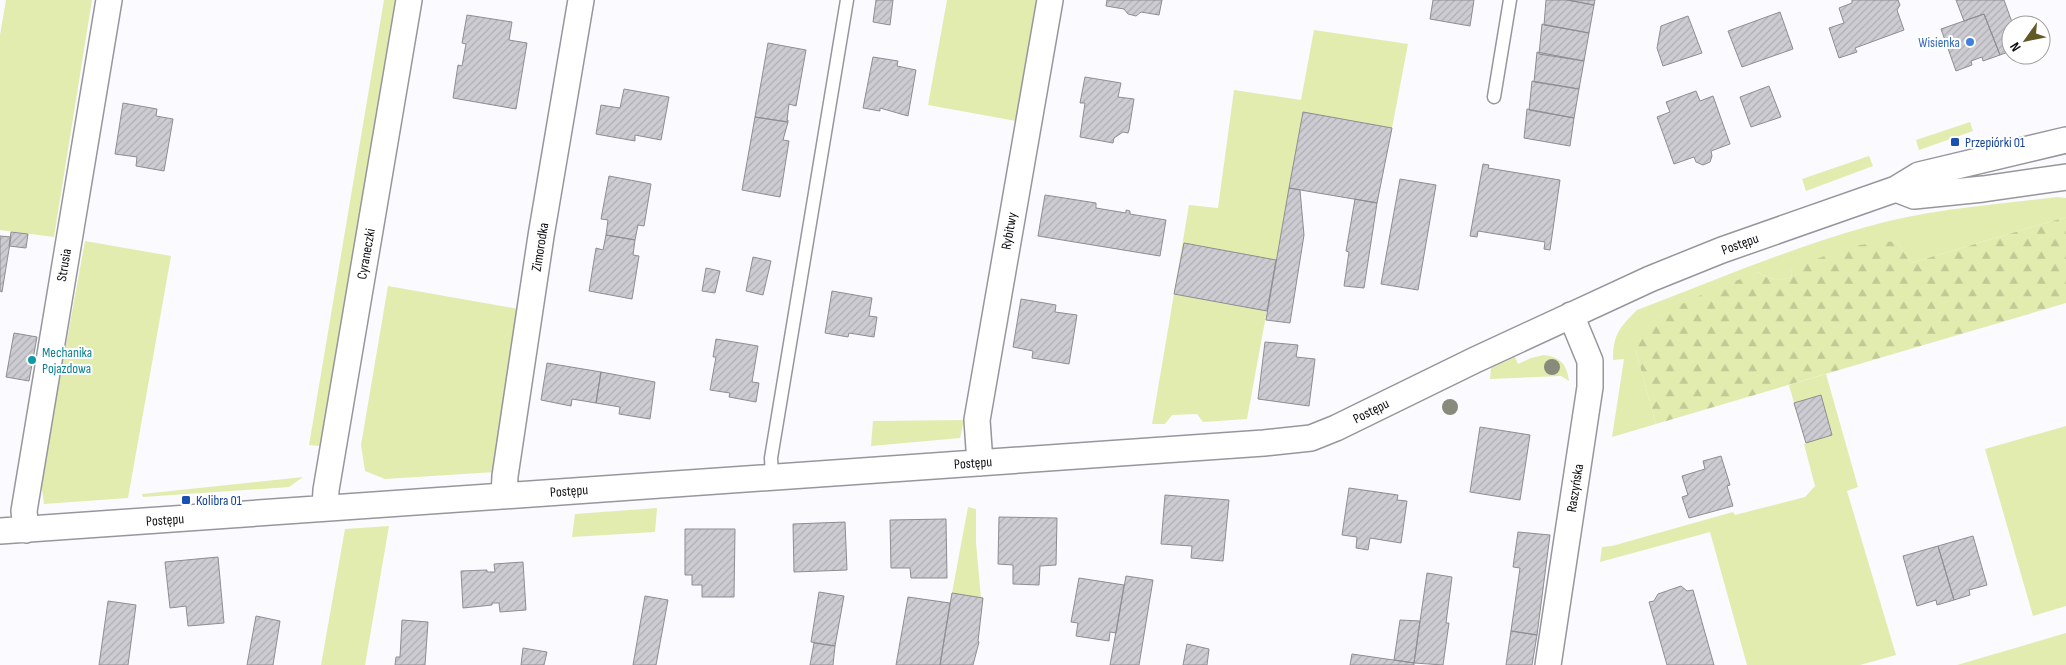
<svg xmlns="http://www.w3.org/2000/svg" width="2066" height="665" font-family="'Sofia Sans Condensed',sans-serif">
<defs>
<pattern id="forest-firs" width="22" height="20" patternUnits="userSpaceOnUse" patternTransform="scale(1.25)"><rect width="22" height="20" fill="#e2ecaf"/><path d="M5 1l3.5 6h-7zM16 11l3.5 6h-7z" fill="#c1c995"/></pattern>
<pattern id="building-hatch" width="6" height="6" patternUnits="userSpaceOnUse" patternTransform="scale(1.25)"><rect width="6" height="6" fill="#ccccd2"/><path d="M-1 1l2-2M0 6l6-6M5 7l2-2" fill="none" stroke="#aeaeb3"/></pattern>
</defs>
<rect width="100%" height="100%" fill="#fafaff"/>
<path fill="#e2ecaf" d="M6 0H92L54 237 0 230V35Z
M384 0H397L320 446 309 445Z
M947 0H1036L1016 121 928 105Z
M1314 30 1408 44 1392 128 1303 113 1247 419 1203 422 1197 414 1172 415 1165 424H1152L1189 205 1218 208 1234 90 1301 100Z
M1970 122 1973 131 1919 150 1916 140Z
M1869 156 1873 166 1806 191 1802 179Z
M2057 197 2066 198V217L1911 263 1896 241 1790 269 1792 277C1777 281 1771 280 1758 272L1661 316 1647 328 1636 352 1656 424 1612 437 1624 359 1613 360C1613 334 1620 327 1637 310 1713 281 1788 249 1866 227 1928 209 1994 205 2057 197Z
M85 241 171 256 128 498 44 504 41 482Z
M388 286 519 309 495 472 385 479 365 471 361 445Z
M1544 355C1561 357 1567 365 1569 381L1561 376 1490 379 1491 368 1515 357 1518 364 1531 358Z
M1826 374 1858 487 1847 491 1896 655 1860 665H1747L1710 532 1600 562 1602 547 1612 546 1733 512 1735 515 1805 497 1815 486 1804 444 1832 434 1821 395 1794 403 1789 385Z
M964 420 960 438 871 446 873 421Z
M2066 426V606L2033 616 1985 449Z
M303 477 289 487 143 497 142 494Z
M968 507 976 509V543L981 598 952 593Z
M657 508 655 532 572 537 575 514Z
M389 526 365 665H321L345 529Z
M2066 633V665H1957Z"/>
<path fill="url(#forest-firs)" d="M2066 217V303L1656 424 1636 352C1639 344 1642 334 1647 328 1667 305 1729 284 1758 272 1770 280 1778 281 1792 277L1790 269 1851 246 1896 241 1911 263Z"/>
<path fill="url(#building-hatch)" stroke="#8e8d92" d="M876 0H893L890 25 873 22Z
M1107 0H1162L1159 15 1141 12 1136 16 1128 14 1124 9 1106 6Z
M1433 0H1474L1470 26 1430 19Z
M1546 0H1567L1594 5 1589 33 1544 25Z
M1567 0H1595L1594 5Z
M1852 0H1898L1900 5 1897 10 1904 30 1855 48 1857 52 1839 58 1829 28 1844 23 1839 8 1852 3Z
M1956 0H2004L2013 25H2011V51L2000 55 1984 14 1964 21Z
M1780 12 1793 49 1742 67 1728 31Z
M1984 14 2000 55 1983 61 1982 57 1971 61 1972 65 1956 71 1941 29Z
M467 15 512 22 509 40 527 43 516 109 453 98 458 65 462 66 466 44 462 43Z
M1688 16 1702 53 1663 66 1657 48 1661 26Z
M1542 24 1589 33 1584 61 1539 54Z
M768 43 806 50 796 106 789 104 787 120H788V122L755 117Z
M1537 52 1584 61 1579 89 1534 82Z
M873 57 898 61 897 66 916 70 908 116 880 108V111L863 108Z
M1085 77 1121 83 1118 97 1134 99 1129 130 1128 133 1123 132 1114 138 1113 143 1080 137 1085 103H1080Z
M1532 81 1579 89 1574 118 1529 110Z
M1769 86 1781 117 1751 127 1740 97Z
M624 89 669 97 661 140 635 135V141L596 134 601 105 620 108Z
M1696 91 1700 101 1713 96 1730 144 1711 151 1712 156 1710 162 1703 165 1696 162 1694 157 1674 164 1657 117 1670 112 1666 102Z
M123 103 157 109 156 116 173 119 164 171 136 166 137 157 115 154Z
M1527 109 1574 118 1570 146 1524 138Z
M1303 112 1392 128 1377 203 1289 188Z
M755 117 788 122 783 140 789 141 780 197 742 190Z
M1483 164 1489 165 1488 168 1560 180 1550 250 1544 249 1545 242 1478 231 1477 237 1470 236Z
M609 176 651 184 644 226 638 225 635 240 606 235 608 220 601 219Z
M1400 179 1436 185 1418 290 1381 284Z
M1289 188 1300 190 1304 235 1290 323 1266 320Z
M1045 195 1096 203V208L1126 213V210L1130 211V214L1166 220 1160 256 1038 236Z
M1355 199 1377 203 1364 288 1344 286 1349 252 1346 251Z
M11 232 28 234 26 248 9 246Z
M606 235 635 240 633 255 639 256 632 299 589 291 596 248 603 250Z
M0 236 11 237 2 292 0 291Z
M1184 243 1276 260 1267 311 1174 294Z
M753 257 771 261 763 295 746 291Z
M706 268 720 271 715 293 702 291Z
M832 291 872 298 869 316 877 317 874 337 849 333 848 337 825 333Z
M1021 299 1056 305 1055 312 1077 315 1069 364 1032 358 1033 351 1013 347Z
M14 333 37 337 29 381 6 377Z
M716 339 758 346 752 382 759 383 756 402 729 397 730 393 710 390 716 357H713Z
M1265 342 1298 345 1296 357 1315 359 1309 406 1258 399Z
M547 363 601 372 596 403 572 399 571 406 541 400Z
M601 372 655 382 650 419 619 414 620 407 596 403Z
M1821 395 1832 435 1806 443 1794 403Z
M1480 427 1530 435 1520 500 1470 492Z
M1721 456 1730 485 1727 486 1733 506 1689 518 1682 497 1688 495 1682 476 1705 469 1703 461Z
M1349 488 1398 495 1397 500 1407 501 1401 543 1370 538 1368 550 1356 548 1357 537 1342 535Z
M1165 495 1229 500 1223 561 1191 558 1192 546 1161 544Z
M999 517 1057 518 1056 565 1040 566 1039 585 1013 584V565L998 564Z
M946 519 947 578H911L910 568H891L890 520Z
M845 522 847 570 794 572 793 524Z
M685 529H735L734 597H702V585H692V575H685Z
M1518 532 1550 535 1537 635 1511 631 1520 568 1513 567Z
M1973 536 1987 585 1969 590 1970 595 1954 600 1938 546Z
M1938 546 1954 600 1937 605 1936 600 1917 606 1903 556Z
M218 557 224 623 188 626 186 606 170 608 165 562Z
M523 562 526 610 500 612 499 603H492V605L463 608 461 571 487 570V572H495L494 564Z
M1427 573 1452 577 1446 623H1449L1443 665 1414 663Z
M1126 576 1153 580 1139 665H1110Z
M1079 578 1124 585 1116 633 1110 632 1109 641 1076 636 1078 623 1071 622Z
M1681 586 1687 591 1693 590 1714 665H1667L1649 602 1654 601 1658 594Z
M819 592 844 596 835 646 811 642Z
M952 593 983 598 978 641 979 642 973 665H940Z
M645 596 668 600 656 665H633Z
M908 597 950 603 940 665H896Z
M108 601 136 605 128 665H99Z
M256 616 280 621 273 665H247Z
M402 620 428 622 425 665H395L396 657H400Z
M1400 620 1420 621 1414 663 1394 660Z
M1511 631 1537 635 1532 665H1506Z
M814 643 835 646 833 665H810Z
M1187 644 1209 649 1207 665H1183Z
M523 648 547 652 544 665H521Z
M1352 654 1414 663V665H1350Z"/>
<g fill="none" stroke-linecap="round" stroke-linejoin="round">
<defs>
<path id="service" d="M1494 97 1510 0
M772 477 771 458 847 0"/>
<path id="minor" d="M1896 189 1914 196 1983 189 2066 177
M980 463 977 420 1050 0
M504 496 505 476 541 236 581 0
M325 508 326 490 409 0
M26 530 24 511 109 0
M0 531 1264 443 1311 438 1336 428 1475 360 1650 279 1722 250 1896 189 1919 175 2066 140
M1548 665 1590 387V361L1571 315"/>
</defs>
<use href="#service" stroke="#96969c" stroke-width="15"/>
<use href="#minor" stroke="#96969c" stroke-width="28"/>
<use href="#service" stroke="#fff" stroke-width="12"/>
<use href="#minor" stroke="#fff" stroke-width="25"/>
</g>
<g fill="#888a7c">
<circle cx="1552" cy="367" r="8"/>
<circle cx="1450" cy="407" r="8"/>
</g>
<circle fill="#3f7fe0" stroke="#fff" stroke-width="2" cx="1970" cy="42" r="5"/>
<g fill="#1a4fb4" stroke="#fff" stroke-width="2">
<rect x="1950" y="137" width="10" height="10" rx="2.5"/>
<rect x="181" y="495" width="10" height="10" rx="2.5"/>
</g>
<circle fill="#0f9aa8" stroke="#fff" stroke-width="2" cx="32" cy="360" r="5"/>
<g text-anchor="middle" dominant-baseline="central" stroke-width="4" stroke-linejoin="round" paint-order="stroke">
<g font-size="14" fill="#366cbe" stroke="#fff" text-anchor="end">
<text x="1960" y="42">Wisienka</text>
</g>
<g font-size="14" fill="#164399" stroke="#fff" text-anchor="start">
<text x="1965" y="142">Przepiórki 01</text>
<text x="196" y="500">Kolibra 01</text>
</g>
<g font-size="14" fill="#0d0c0e" stroke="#fff">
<text transform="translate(1009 231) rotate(-80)">Rybitwy</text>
<text transform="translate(1740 244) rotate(-20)">Postępu</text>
<text transform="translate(540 247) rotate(-81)">Zimorodka</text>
<text transform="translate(366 254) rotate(-80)">Cyraneczki</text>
<text transform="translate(64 265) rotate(-81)">Strusia</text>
<text transform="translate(1371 411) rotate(-27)">Postępu</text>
<text transform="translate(973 463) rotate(-4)">Postępu</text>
<text transform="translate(1575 488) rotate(-81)">Raszyńska</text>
<text transform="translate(569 491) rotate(-4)">Postępu</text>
<text transform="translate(165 520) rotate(-4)">Postępu</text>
</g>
<g font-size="14" fill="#0d838f" stroke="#fff" text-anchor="start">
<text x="42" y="352">Mechanika<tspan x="42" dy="16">Pojazdowa</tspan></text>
</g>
</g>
<g transform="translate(2026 40) rotate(237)"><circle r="24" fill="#ffffff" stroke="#9e9e9f"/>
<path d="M0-4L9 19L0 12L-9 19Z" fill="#635925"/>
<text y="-8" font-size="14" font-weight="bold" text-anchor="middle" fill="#0d0c0e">N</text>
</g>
</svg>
